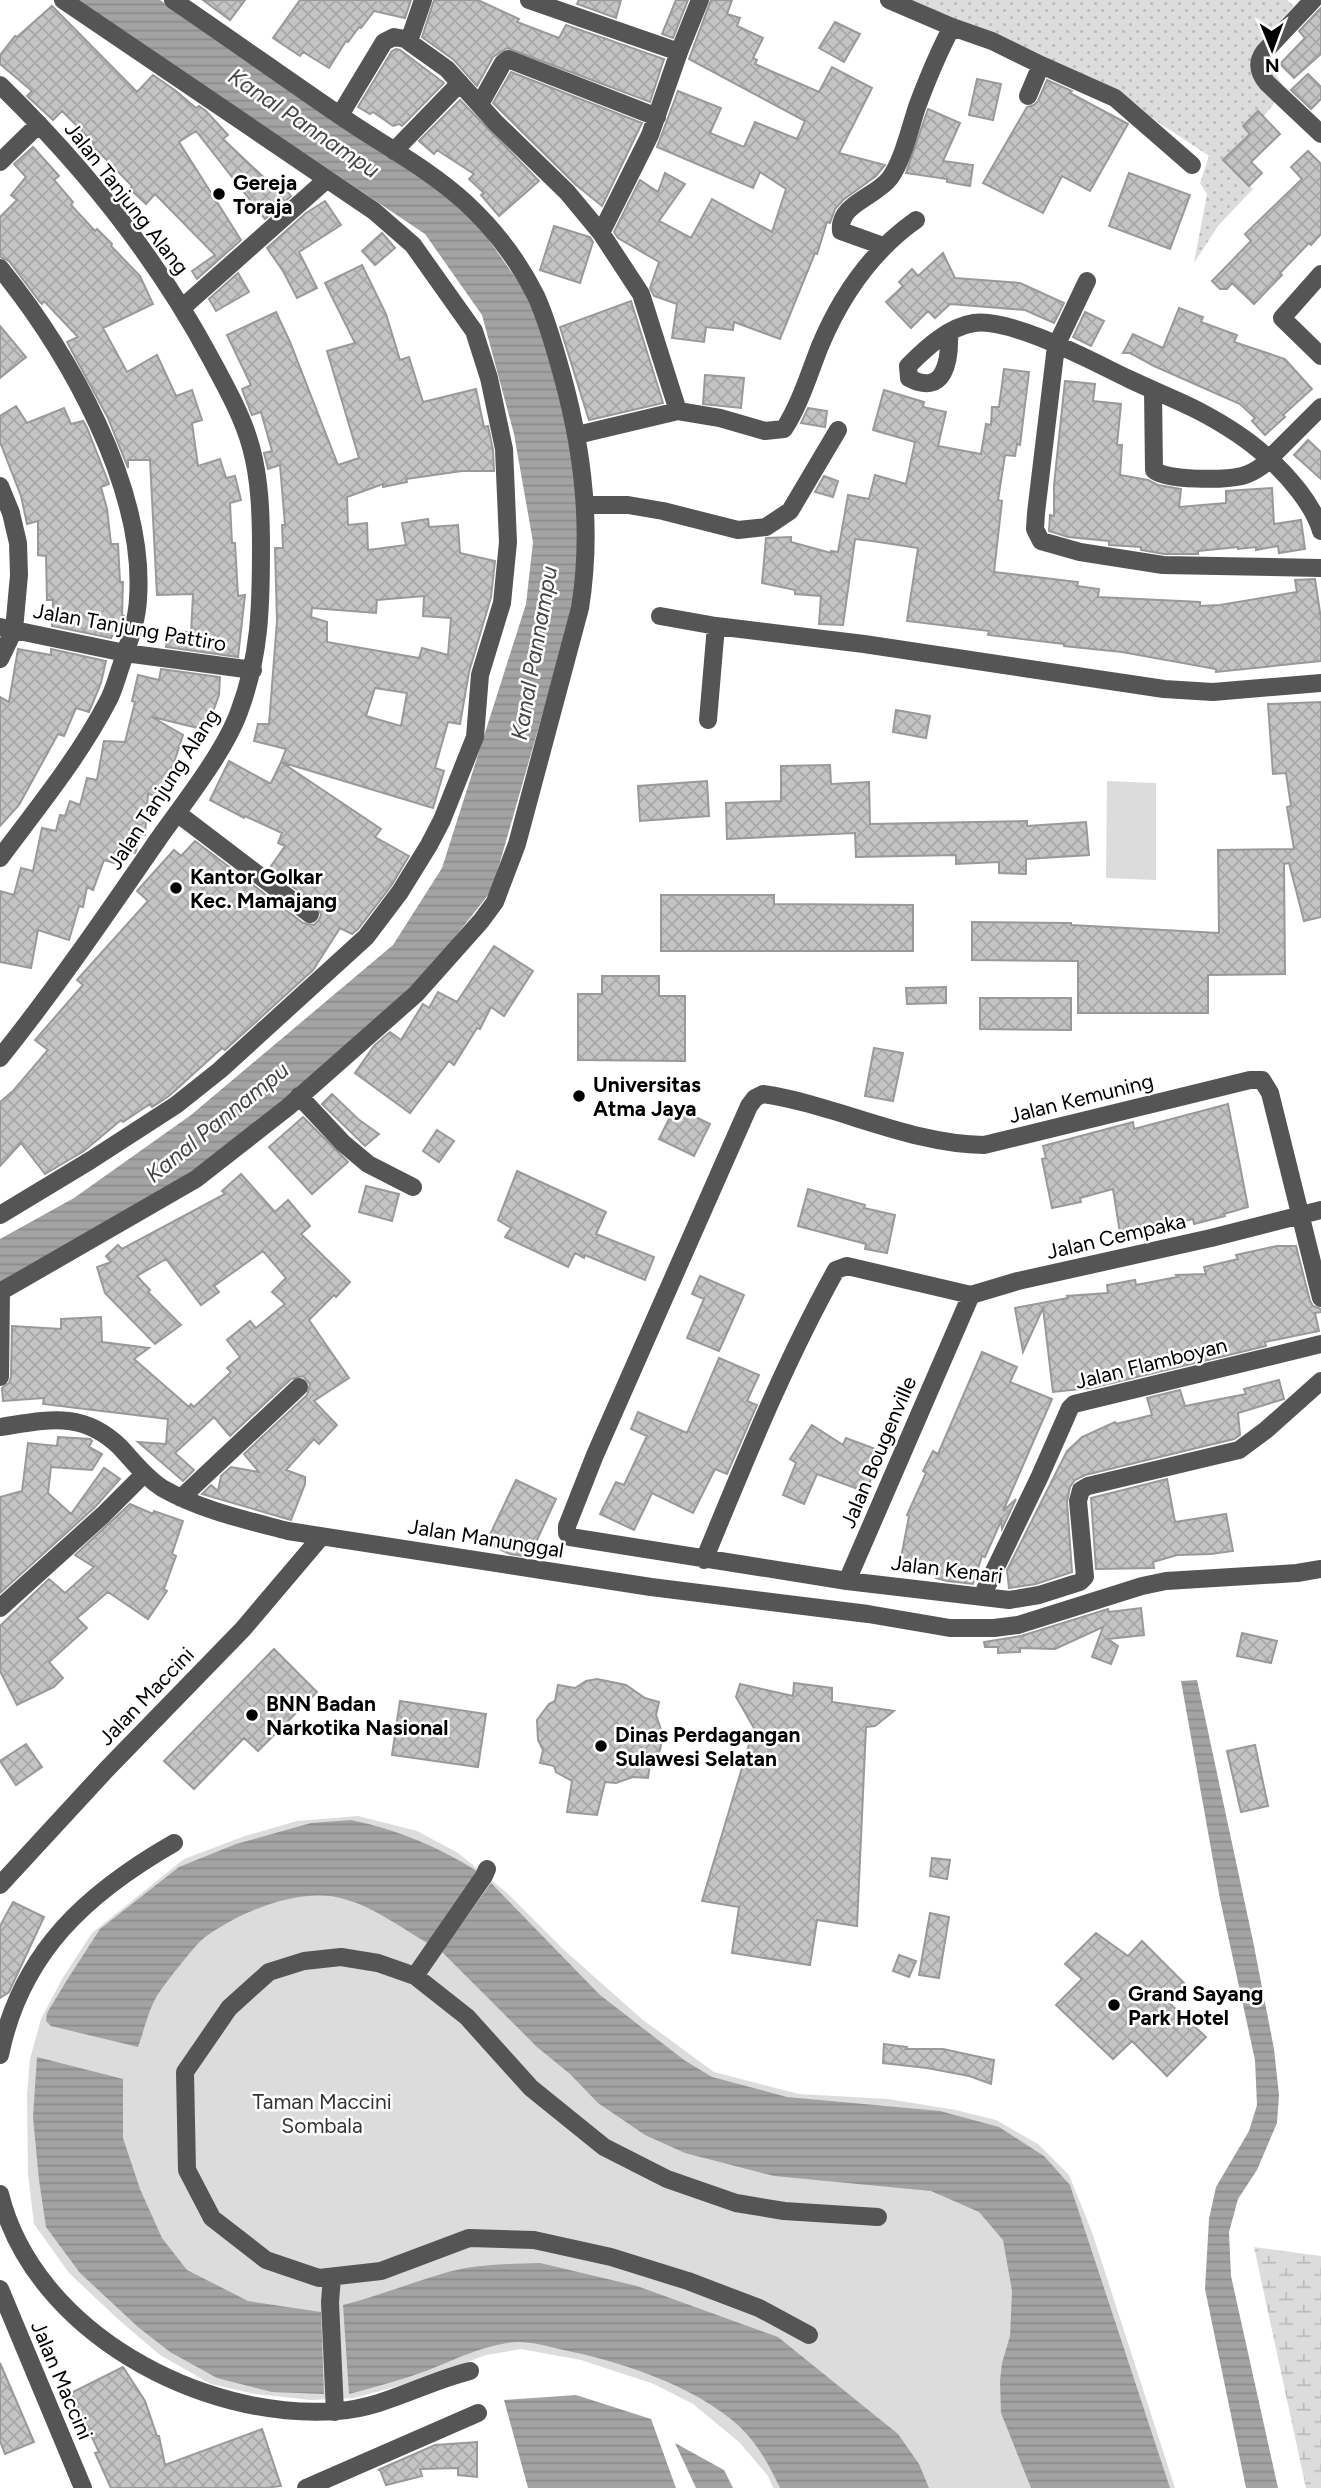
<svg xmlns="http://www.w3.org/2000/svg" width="1321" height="2488" font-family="Figtree,sans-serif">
<defs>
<pattern id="grass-dots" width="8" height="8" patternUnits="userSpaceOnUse" patternTransform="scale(1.75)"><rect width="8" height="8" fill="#dcdcdc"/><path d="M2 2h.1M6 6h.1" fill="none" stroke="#bbb" stroke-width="1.8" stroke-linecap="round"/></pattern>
<pattern id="wetland-marsh" width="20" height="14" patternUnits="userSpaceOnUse" patternTransform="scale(1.75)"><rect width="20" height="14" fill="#dcdcdc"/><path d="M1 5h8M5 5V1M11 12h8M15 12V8" fill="none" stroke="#bbb"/></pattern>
<pattern id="water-rules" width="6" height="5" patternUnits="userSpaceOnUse" patternTransform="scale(1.75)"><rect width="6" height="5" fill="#a3a3a3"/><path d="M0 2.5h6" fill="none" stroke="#8b8b8b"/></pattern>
<pattern id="building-cross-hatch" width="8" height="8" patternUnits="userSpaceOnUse" patternTransform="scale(1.75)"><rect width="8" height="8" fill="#c4c4c4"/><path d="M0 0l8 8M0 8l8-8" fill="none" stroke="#a7a7a7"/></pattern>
</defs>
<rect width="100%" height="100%" fill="#fff"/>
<path fill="url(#grass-dots)" d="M907 0H1287L1294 6 1259 45 1285 90 1225 164 1253 189 1218 226 1194 263 1207 194 1200 183 1209 156 1152 118 1082 79Z"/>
<path fill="url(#wetland-marsh)" d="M1254 2247 1321 2256V2488H1306Z"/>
<path fill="#dcdcdc" d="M1107 781 1156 783V880L1106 878Z
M358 1816 417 1831 458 1853 506 1892 563 1949 643 2020 714 2072 799 2094 888 2099 956 2110 996 2120 1038 2144 1069 2175 1092 2232 1175 2488H773L768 2476 739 2442 693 2404 654 2384 581 2360 521 2349 486 2355 413 2382 354 2398 311 2400 255 2394 211 2384 160 2355 120 2321 69 2273 34 2224 28 2174 27 2094 30 2059 41 2019 62 1979 92 1933 184 1859 245 1836 297 1821Z"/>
<path fill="url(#water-rules)" d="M76 0H160L436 185 472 216 541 314 563 393 578 507 576 597 492 890 419 983 212 1163 0 1287V1239L74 1198 191 1115 393 945 442 868 526 604 533 542 514 434 482 315 425 234Z
M1197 1680 1253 1941 1274 2049 1279 2095 1277 2123 1257 2170 1238 2199 1229 2232 1231 2276 1278 2488H1246L1205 2289 1209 2219 1216 2187 1249 2131 1257 2105 1255 2060 1220 1899 1181 1681Z
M351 1820C398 1830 440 1847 480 1873L429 1944C403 1929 374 1907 344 1899 302 1886 238 1912 204 1938 195 1945 163 1986 157 1996 148 2011 144 2031 138 2047L51 2026 46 2021 47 2013 67 1980 100 1929 179 1867 236 1844 311 1823Z
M491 1883 600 1995 684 2060 712 2077 787 2097 940 2111 999 2127 1044 2156 1070 2185 1170 2488H1031L1001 2413 1000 2381 1002 2363 1010 2336 1012 2291 1003 2240 979 2212 931 2191 774 2176 685 2153 645 2135 598 2103 570 2074 537 2047 442 1952Z
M37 2057 123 2079V2138L140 2189 162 2238 187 2270 248 2301 321 2312 324 2394 272 2392 217 2378 170 2352 138 2327 80 2273 46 2227 39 2180 33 2117Z
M540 2263 637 2286 778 2337 898 2434 919 2464 929 2488H780C769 2465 758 2444 739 2426 694 2385 619 2361 559 2349 542 2345 524 2340 507 2343 479 2347 452 2361 426 2371 401 2380 375 2387 349 2394L343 2305C379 2296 413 2282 448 2272 478 2264 509 2264 540 2263Z
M576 2395 651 2419 676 2488H528L504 2400Z
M675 2443 724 2470 733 2488H696Z"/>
<path fill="url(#building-cross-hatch)" stroke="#999" stroke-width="2" fill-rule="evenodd" d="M203 0H245L230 20Z
M300 0H411L405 18 374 11 361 28 359 27 348 42 346 41 329 68 303 52 300 56 273 38Z
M434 0H478L519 19 517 22 559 38 566 25 664 59 650 102 507 48 493 57 477 86 454 60 422 37Z
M579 0H621L616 18 577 4Z
M676 0H688L673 38 662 34Z
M711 0H732L727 14 740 18 737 26 763 38 753 58 757 60 755 64 819 92 832 67 872 88 839 153 885 165 876 176 843 200 835 209 830 223 827 222 817 254 815 253 780 339 734 322 733 330 706 327 704 342 672 338 677 304 654 296 650 288 659 262 618 238 614 232 640 180 658 192 665 173 685 184 659 221 691 238 712 199 772 232 786 189 760 172 753 188 657 147 678 91 721 108 710 133 744 147 755 122 797 139 805 121 689 59Z
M52 6 137 92 153 75 176 91 196 108 199 106 206 111 228 135 223 139 273 186 279 180 291 196 265 219 196 131 179 142 241 240 197 279 192 271 215 255 155 194 146 204 130 189 132 186 92 145 94 143 62 111 53 120 27 96 32 91 0 64V55L15 36 17 37Z
M1321 8V54L1294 78 1280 64 1305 38 1299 31Z
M835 22 860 34 844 62 819 48Z
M396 49 400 50 444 83 402 126 399 124 393 126 373 112 370 114 358 107 392 51Z
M511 72 642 123 602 206 575 184 493 103Z
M1308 74 1321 87V99L1311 109 1291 90Z
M977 79 1001 84 993 120 969 115Z
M1047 80 1072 91 1070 93 1128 124 1090 191 1062 176 1043 213 983 183 1027 107 1034 105 1038 101Z
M460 100 539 181 499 216 481 195 484 193 469 179 474 174 437 150 434 154 419 141Z
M928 109 960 123 943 161 973 165 970 186 947 182V179L906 173Z
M1258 111 1280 134 1251 162 1262 173 1249 186 1223 160 1250 134 1243 126Z
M33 147 59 176 54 180 73 202 71 205 95 231 97 229 112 244 111 246 140 276 153 304 103 328 127 372 157 355 176 396 192 390 202 420 192 423 198 466 220 459 226 478 235 476 241 500 230 503 232 543H235L238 596 245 595 238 657 166 647 169 629 191 633 193 594 157 595 150 460H128V468L108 418 67 342 78 337 44 301 42 304 40 302 9 261 0 257V217L17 200 11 195 26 177 14 164Z
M1308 151 1321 164V234L1311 245 1309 243 1280 273 1282 275 1254 304 1232 283 1227 289H1220L1212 281 1251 241 1245 234 1302 179 1291 167Z
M1129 173 1190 195 1170 249 1109 226Z
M325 201 341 225 299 252 317 288 297 298 283 271 267 248 306 213Z
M554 226 590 237 593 242 580 283 540 270Z
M382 233 395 248 375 265 362 251Z
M943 253 955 278 1020 283 1064 303 1054 323 1025 310 950 304 935 318 928 311 911 328 886 302 903 286 899 282 912 269 918 276Z
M362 265 386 314 400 360 409 357 423 402 476 389 484 427 488 426 493 450 494 471H462L406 479 407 482 383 487V484L347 497 348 525 367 523 368 550 406 545 402 523 428 519 429 527 458 525 460 553 495 561 491 597 469 672 460 724 448 722 435 768 444 771 433 808 281 762 286 749 254 741 258 724H269L277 621 275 548H283L282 525H285L280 465 268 469 264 453 272 451 261 412 252 415 242 389 251 385 227 335 276 312 290 342 338 465 359 458 327 351 355 343 325 283ZM424 596 423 616 451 618 448 655 422 648 419 658 327 642V622L311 617 312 608 376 613 377 600ZM375 688 407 693 401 726 366 716Z
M238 273 249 292 216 311 209 299Z
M631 301 663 403 589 420 560 327Z
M1179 308 1203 317 1201 322 1237 335 1234 342 1285 359 1312 389 1283 415 1285 417 1265 435 1252 421 1255 418 1240 404 1154 366 1130 353H1123L1133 334 1163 348Z
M1085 312 1104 321 1091 346 1073 337Z
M0 326 26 357 0 378Z
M1004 369 1029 372 1020 445 1017 444 1015 456 1005 455 998 500 1002 501 994 572 1078 582 1077 586 1099 589 1098 597 1200 602V606L1220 605 1297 592 1295 580 1315 579 1321 619V661L1216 672V669L1122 652 1064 646V644L988 635 989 631 907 621 918 548 872 541 855 539 843 625 819 624 821 596 795 594V590L762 583 766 538 791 537V542L831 553V551L838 552 848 495 869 499 875 475 906 484 915 442 873 430 884 390 924 402 923 407 946 412 938 446 981 454 986 424 991 425 992 407H999Z
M705 375 744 378 741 408 703 404Z
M1065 381 1095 384 1093 401 1121 404 1117 445H1122L1120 475 1148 480 1158 485 1181 489 1179 507 1226 503V491L1272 488 1274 524 1301 520 1305 549 1279 553 1278 546 1256 550V547L1238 549V547L1198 551V554H1164L1141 550V547L1109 545V541L1068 537 1049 531 1050 515 1054 516V485Z
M16 406 27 423 64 408 71 424 83 421 87 428 109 484 101 487 107 509 111 544H118L120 582H123L122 615 124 616 119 637 111 636V638L52 626 53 600H47L46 556 38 555V521L27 524 21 496 0 442V416Z
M808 408 827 411 825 427 801 423Z
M1308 440 1321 452V479L1294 455Z
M824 476 838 481 833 497 815 492Z
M18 649 51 655V649L106 661 101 683 89 712 76 708 64 736 58 734 19 805 0 826V697L9 702Z
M161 669 220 677 219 695 210 720 205 718 202 729 152 717 183 735 171 772 168 771 162 797 148 794 145 835 139 834 136 851 135 853 117 850 114 863 104 860 93 890 87 887 83 907 79 906 69 940 38 930 31 968 0 962V891L14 895 21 868 33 871 42 828 56 831 60 815 65 816 70 801 80 805 87 778 97 780 104 741 125 742 135 702 132 701 138 675 159 680Z
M1321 702V917L1304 921 1289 863 1284 864 1285 974 1208 975V1013H1078V961L972 960V922L1071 923V925L1219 933 1218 850 1294 849 1287 807 1291 806 1286 773 1273 774 1268 704Z
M896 710 930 716 926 738 893 732Z
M229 761 269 783H271L281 762 381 829 375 837 409 856 391 886 358 929 352 934 340 928 313 970 225 1050 222 1048 169 1096 152 1107 150 1104 123 1122 121 1120 84 1151 45 1174 21 1143 0 1166V1102L13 1091 48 1050 35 1040 83 985 77 980 148 901 137 891 174 850 181 856 195 841 303 923 314 925 319 920 321 915 317 905 269 869 285 846 278 843 282 833 245 816 244 818 210 800Z
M830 765 831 784 869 782 870 824 1027 821V826L1086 822 1089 855 1026 859V874L999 873V862L956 864V855L856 857 855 833 727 839 726 803 781 801V766Z
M707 781 709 816 640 821 638 786Z
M661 895H774V904L913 905V951H661Z
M494 946 533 971 504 1016 491 1007 480 1029 477 1028 454 1065 449 1061 410 1113 355 1073 374 1046 390 1032 401 1040 423 1004 429 1008 438 992 457 1002Z
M602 976H659V996H685V1061L578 1060V994H602Z
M946 987V1003L907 1004 906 988Z
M980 998H1071V1030L980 1029Z
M874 1048 903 1053 893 1101 865 1096Z
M332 1094 358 1119 379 1134 365 1146 322 1104Z
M1228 1104 1248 1207 1224 1214 1225 1216 1194 1224 1193 1219 1148 1230 1149 1234 1121 1239 1113 1189 1080 1198 1081 1202 1052 1208 1042 1159 1046 1158 1043 1146 1133 1122 1134 1129Z
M675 1107 710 1124 694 1156 659 1139Z
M303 1117 348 1162 312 1194 269 1147Z
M437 1130 454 1141 439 1162 423 1151Z
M517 1171 606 1212 596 1234 654 1257 645 1280 585 1255 584 1258 575 1253 568 1267 505 1237 511 1228 498 1220Z
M241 1174 275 1212 288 1200 310 1226 301 1234 350 1282 336 1297 334 1295 309 1320 349 1378 314 1401 337 1425 319 1444 314 1439 286 1470 305 1477V1484L291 1520 202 1494 211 1485 218 1491 221 1476 231 1467 259 1472 244 1454 307 1395 310 1384 303 1376 291 1379 230 1436 214 1417 175 1453 194 1470 183 1481 138 1442 166 1444 168 1419 43 1404 44 1398 3 1401 2 1388 9 1383 11 1377 12 1326 61 1329V1319L101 1317 102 1342 149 1348 134 1359 189 1407 191 1404 194 1407 231 1372 227 1368 240 1357 227 1340 250 1321 256 1328 285 1304 272 1292 286 1278 263 1251 214 1286 219 1292 201 1305 166 1259 137 1276 150 1290 148 1292 181 1325 155 1344 105 1293 97 1267 111 1262 106 1256 118 1245 122 1249 225 1194 222 1191Z
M366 1186 399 1194 392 1221 359 1212Z
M808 1189 865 1205 864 1208 895 1215 887 1253 865 1249 866 1244 798 1226Z
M1277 1246H1296L1310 1301 1313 1306 1321 1309V1312L1315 1313 1319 1331 1265 1342 1266 1346 1091 1388 1053 1392 1043 1308 1023 1352 1015 1308 1068 1298 1067 1296 1108 1293 1107 1285 1135 1280 1136 1285 1177 1277 1176 1275 1206 1274 1204 1267 1238 1259 1236 1255Z
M700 1276 744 1295 719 1351 687 1338 704 1299 692 1294Z
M982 1352 1017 1367 1010 1382 1052 1399 1003 1511 1016 1499 1002 1529 1001 1521 985 1557 982 1556 973 1584 947 1581 936 1578 937 1575 900 1563 909 1516 907 1515 926 1473 923 1471 933 1451 938 1454Z
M719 1358 759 1375 747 1401 757 1405 727 1474 715 1469 693 1513 652 1493 634 1530 600 1514 616 1482 624 1485 647 1436 631 1429 638 1412 687 1433Z
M1279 1380 1284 1399 1238 1413 1240 1435 1234 1439 1085 1475 1075 1480 1070 1487 1067 1502 1072 1572 1036 1584 1009 1588 1007 1570 1067 1451 1082 1437 1115 1422 1116 1424 1152 1415 1147 1398 1180 1390 1185 1406 1246 1394 1244 1389Z
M812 1425 843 1445 846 1438 881 1451 866 1492 817 1474 804 1504 783 1495 796 1463 790 1459Z
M58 1437 90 1439 92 1441 89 1447 102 1454 92 1470 51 1467 48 1493 71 1514 104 1468 120 1479 95 1507 1 1592 0 1497 22 1491 28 1443 57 1446Z
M1167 1479 1175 1522 1226 1514 1233 1551 1211 1554 1177 1555 1153 1562 1154 1568 1096 1569 1091 1498Z
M516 1480 556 1499 529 1557 510 1554 486 1543Z
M130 1504 153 1514 154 1511 183 1521 172 1554 176 1556 164 1589 167 1591 148 1619 108 1592 77 1618 87 1628 49 1662 63 1678 54 1687 17 1705 0 1671V1626L49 1579 65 1593 94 1567 75 1555Z
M1141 1608 1144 1635 1108 1639 1118 1646 1111 1664 1092 1657 1103 1627 1055 1649 1020 1648V1652L998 1653V1647H985L984 1642 1021 1636 1108 1609 1109 1612Z
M1242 1633 1277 1641 1271 1663 1237 1656Z
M274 1649 317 1692 258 1751 244 1738 194 1789 164 1761Z
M597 1679 626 1685 645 1698 659 1702 656 1715 663 1735 660 1750 650 1764 648 1778 633 1777 616 1783 605 1782 597 1815 567 1812 572 1781 556 1772 554 1766 540 1763 543 1750 538 1740 537 1720 549 1704 555 1701 558 1685 575 1688 586 1681Z
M794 1683 832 1688V1702L894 1711 875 1726 866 1727 857 1926 817 1920 810 1965 732 1953 739 1907 702 1901 754 1728 736 1697 740 1684 793 1696Z
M400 1701 486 1714 478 1767 392 1755Z
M26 1744 42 1767 16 1785 0 1761Z
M1255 1745 1268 1806 1241 1812 1227 1751Z
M932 1858 950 1860 947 1879 930 1876Z
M13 1902 44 1917 9 1992 0 1998V1926Z
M930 1913 949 1917 939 1978 919 1975Z
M1096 1933 1128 1956 1142 1941 1184 1983 1167 2001 1206 2037 1167 2076 1132 2041 1113 2059 1056 2005 1082 1979 1065 1964Z
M899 1955 916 1961 909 1977 893 1971Z
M884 2044 907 2047 906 2049H943L994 2060 991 2084 969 2076 927 2068 883 2063Z
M0 2363 34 2442 5 2454 0 2441Z
M123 2367 145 2401 157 2436H159L165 2465 262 2429 281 2486 265 2488H111L95 2453 99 2452 71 2393Z
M477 2442V2477L458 2475V2468L420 2469 422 2476 386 2485 380 2470H378L435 2445Z"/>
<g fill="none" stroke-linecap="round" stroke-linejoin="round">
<path stroke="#555" stroke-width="18" d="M529 0 679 52 650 135 601 233 641 294 678 411 577 435
M889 0 952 27 992 41 1041 65 1028 96
M1313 0 1264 52C1256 63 1259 73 1267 83L1321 134
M409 41 423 0
M679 52 700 0
M1041 65 1115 98 1192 165
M0 85C83 166 157 258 211 359 226 387 243 417 251 447 260 480 261 515 261 549 261 607 260 656 239 712 224 753 183 804 157 841 106 915 56 988 0 1058
M480 104 503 63 508 59 657 117
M340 115 384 42 394 37 405 39 447 69 496 123 567 192 601 233
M394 151 460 83
M0 162 39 124
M883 246 841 231C838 204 876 197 890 178 903 160 910 128 917 107 927 80 938 53 952 27
M0 268C68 352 146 488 138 599 137 622 128 644 121 666 117 677 114 690 108 701 79 757 38 807 0 858
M1321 274 1282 318 1321 356
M1087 281 1056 346 1036 513 1035 529 1041 541 1080 552 1163 565 1321 568
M183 307 326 180
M949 334C950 360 945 397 909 378L908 366C926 348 948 327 974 323 1013 318 1093 362 1129 379 1152 390 1175 399 1197 410 1222 423 1248 439 1268 458 1288 475 1314 506 1321 531
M1153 390 1154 470C1166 481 1225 480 1242 476 1250 474 1255 471 1262 466L1321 407
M678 411 720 418 765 431 784 429C800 404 809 374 820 346 841 296 872 251 916 220
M0 486 11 513 18 543 19 575 14 630 0 659
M587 505H628L663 511 738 530 766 527 790 511 838 430
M660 616 716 626 864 644 1164 689 1213 692 1321 683
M0 627 125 653 253 670
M708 720 716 626
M177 813 310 914
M299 1096 343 1143 368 1164 413 1187
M0 1215 91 1160 176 1105 220 1070 366 937 400 892 429 845 442 820 475 737 480 675 502 603 508 542 504 449 489 378 474 331 413 245 374 211 63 0
M0 1292 196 1179 288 1107 416 994 481 921 495 902 517 844 580 608C593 528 583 449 561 371 554 346 547 320 536 296 519 262 494 229 466 203 430 170 388 148 348 121 289 81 232 40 173 0
M1321 1298 1270 1093 1262 1080H1250L984 1145C909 1144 837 1105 763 1094L755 1098 749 1106 595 1455 567 1526V1533L570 1537 847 1581 1009 1600 1039 1595 1080 1582 1085 1577 1078 1501 1081 1490 1088 1486 1239 1450 1266 1430 1321 1381
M0 1377 1 1291
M0 1427C47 1420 82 1410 120 1447 134 1462 145 1477 162 1488 200 1510 246 1520 288 1531L651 1587 868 1614 950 1628H994L1018 1625 1142 1586 1166 1581 1297 1573 1321 1569
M181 1498 299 1387
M704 1560C745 1461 784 1363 836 1270L847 1266 971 1295
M847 1581 971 1295 1018 1281 1211 1238 1321 1210
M982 1596 1040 1476 1070 1408 1074 1404 1321 1344
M0 1608 103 1515 144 1474
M0 1885 106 1770 243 1629 321 1537
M415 1976 484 1876 487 1869
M0 2055C21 1952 87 1893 174 1843
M0 2194C34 2332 202 2421 337 2411 384 2408 425 2382 470 2371
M332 2277 330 2302 335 2412
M0 2289 83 2488
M809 2335 759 2308 688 2281 611 2257 534 2240 469 2238 381 2271 319 2278 266 2260 212 2218 187 2170 185 2072 229 2008 269 1972 304 1961 341 1957 378 1963 415 1976 467 2017 531 2088 604 2147 667 2179 736 2203 784 2211 878 2217
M306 2488 478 2413"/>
</g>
<g fill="#000" stroke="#fff" stroke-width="2.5">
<circle cx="219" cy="194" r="7"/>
<circle cx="176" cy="888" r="7"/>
<circle cx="579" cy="1096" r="7"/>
<circle cx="252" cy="1715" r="7"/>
<circle cx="601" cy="1746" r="7"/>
<circle cx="1114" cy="2005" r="7"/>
</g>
<g text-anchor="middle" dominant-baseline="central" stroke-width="5" stroke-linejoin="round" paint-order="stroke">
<g font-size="21" font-weight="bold" fill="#000" stroke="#fff" text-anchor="start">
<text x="233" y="182">Gereja<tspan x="233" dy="24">Toraja</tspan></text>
<text x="190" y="876">Kantor Golkar<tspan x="190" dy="24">Kec. Mamajang</tspan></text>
<text x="593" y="1084">Universitas<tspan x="593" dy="24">Atma Jaya</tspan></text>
<text x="266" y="1703">BNN Badan<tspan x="266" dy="24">Narkotika Nasional</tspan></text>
<text x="615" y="1734">Dinas Perdagangan<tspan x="615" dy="24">Sulawesi Selatan</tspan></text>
<text x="1128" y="1993">Grand Sayang<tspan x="1128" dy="24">Park Hotel</tspan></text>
</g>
<g font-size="21" fill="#000" stroke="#fff">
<text transform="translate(127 198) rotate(52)">Jalan Tanjung Alang</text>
<text transform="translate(130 627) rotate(10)">Jalan Tanjung Pattiro</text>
<text transform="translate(163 789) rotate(-57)">Jalan Tanjung Alang</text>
<text transform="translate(1081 1098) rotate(-14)">Jalan Kemuning</text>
<text transform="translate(1116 1236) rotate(-13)">Jalan Cempaka</text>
<text transform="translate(1151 1363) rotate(-14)">Jalan Flamboyan</text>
<text transform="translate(878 1452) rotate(-67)">Jalan Bougenville</text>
<text transform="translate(486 1538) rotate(9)">Jalan Manunggal</text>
<text transform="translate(947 1569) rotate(7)">Jalan Kenari</text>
<text transform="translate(146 1696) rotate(-46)">Jalan Maccini</text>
<text transform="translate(62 2380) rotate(67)">Jalan Maccini</text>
</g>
<g font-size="21" fill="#333" stroke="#fff">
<text x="322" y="2101">Taman Maccini<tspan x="322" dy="24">Sombala</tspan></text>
</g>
<g font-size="23" font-style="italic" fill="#444" stroke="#fff">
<text transform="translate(304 123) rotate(34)">Kanal Pannampu</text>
<text transform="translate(534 653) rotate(-80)">Kanal Pannampu</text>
<text transform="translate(217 1122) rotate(-39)">Kanal Pannampu</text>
</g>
</g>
<g transform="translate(1272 49) rotate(179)" stroke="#ffffff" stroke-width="5" paint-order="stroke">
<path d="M0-5L12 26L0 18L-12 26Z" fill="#000000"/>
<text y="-10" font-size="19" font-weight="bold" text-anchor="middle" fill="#000000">N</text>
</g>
</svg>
